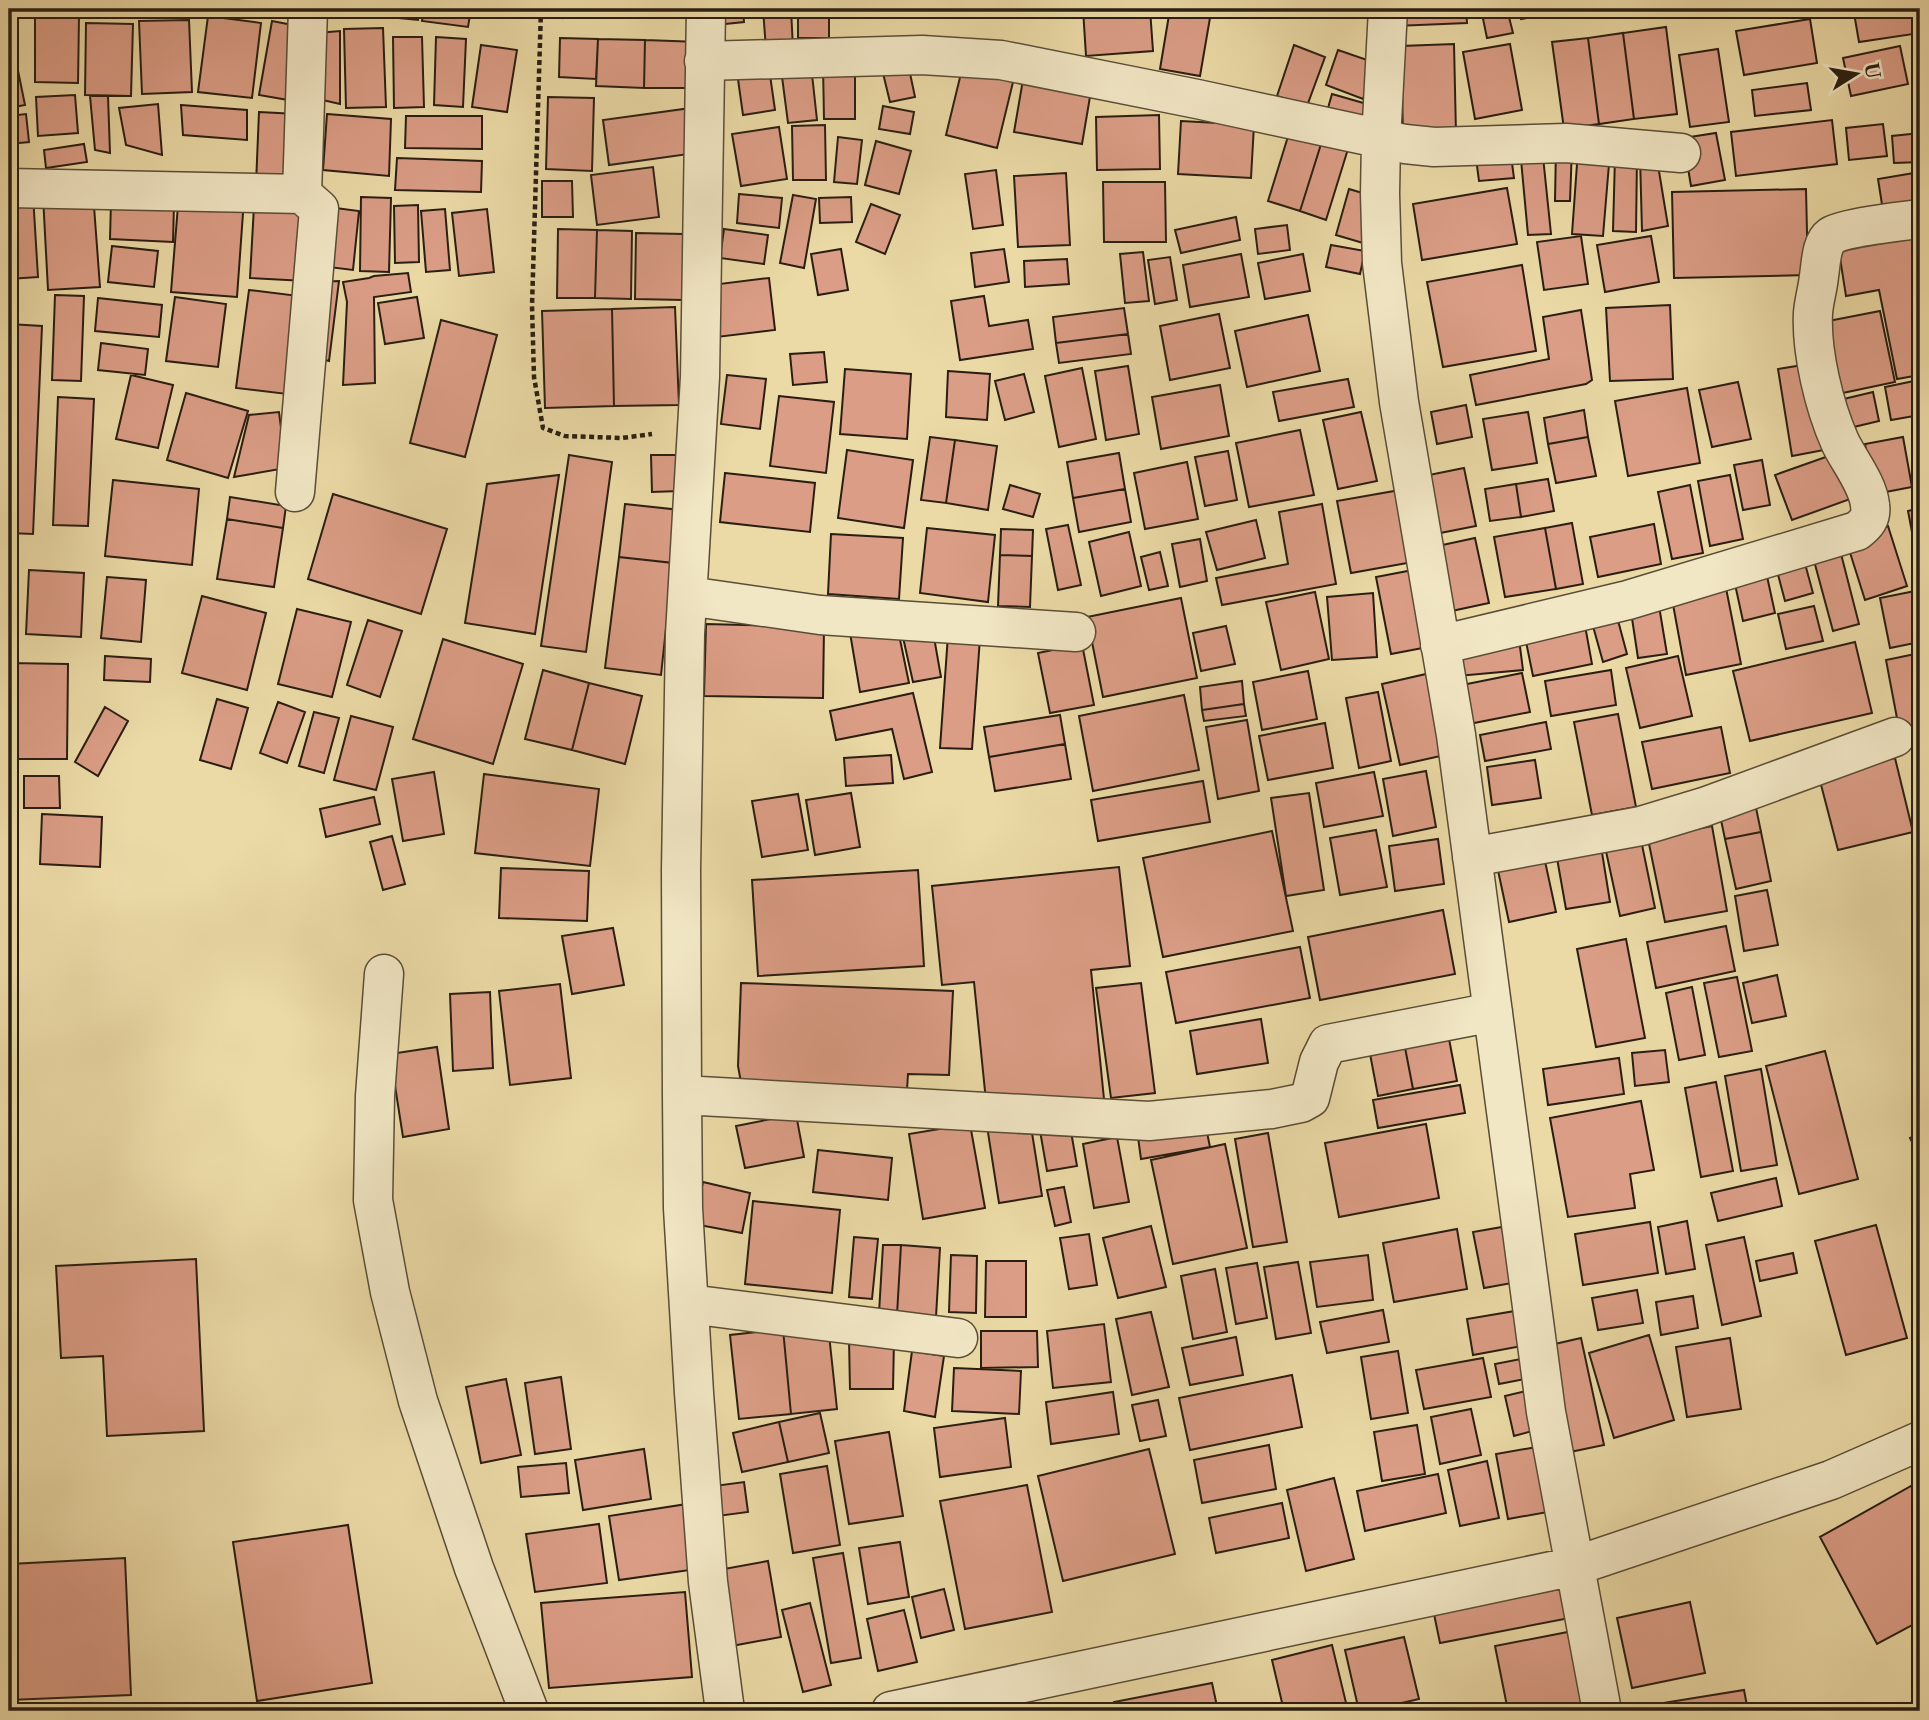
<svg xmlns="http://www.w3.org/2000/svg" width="1929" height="1720" font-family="'Libre Caslon Text',serif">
<rect width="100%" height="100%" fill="#ebdaa6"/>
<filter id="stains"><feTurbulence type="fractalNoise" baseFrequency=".00286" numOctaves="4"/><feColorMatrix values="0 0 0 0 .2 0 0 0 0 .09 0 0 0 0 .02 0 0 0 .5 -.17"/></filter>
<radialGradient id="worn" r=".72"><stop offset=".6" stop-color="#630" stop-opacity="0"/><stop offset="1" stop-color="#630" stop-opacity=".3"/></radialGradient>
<path fill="#db9d86" stroke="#2a1e12" stroke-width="2" d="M349 9H419L418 20 349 13Z
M424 9H471L468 27 422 21Z
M562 9H592V13L563 18Z
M715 9H743L744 22 716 25Z
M763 9H791L793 48 766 49Z
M798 9H829V38H798Z
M932 9H963L933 13Z
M1083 9H1150L1153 51 1086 56Z
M1170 9H1196L1211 12 1200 76 1160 69Z
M1394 9H1466L1467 23 1395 26Z
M1481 9H1507L1513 33 1487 38Z
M1519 9H1583L1521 19Z
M1882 9H1920V33L1859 42 1854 13Z
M35 15 79 16 78 83 35 82Z
M208 16 261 23 252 98 198 92Z
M1810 19 1817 63 1744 75 1736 31Z
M189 20 192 92 142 94 139 21Z
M272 21 303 27 294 101 259 95Z
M86 23 133 24 131 96 85 95Z
M1666 27 1677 114 1634 119 1623 33Z
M383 28 386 107 346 108 344 29Z
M340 31V104L318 99 317 33Z
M1623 33 1634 119 1599 124 1588 38Z
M393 37H422L424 107 394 108Z
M436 37 466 39 463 107 434 105Z
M560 38 598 39 596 79 559 77Z
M1588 38 1599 124 1564 129 1552 42Z
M598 39 645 40 644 88 596 86Z
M645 40 699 42 697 88H644Z
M1454 44 1456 134 1403 136 1401 46Z
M1510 44 1522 110 1475 119 1463 52Z
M481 45 517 50 507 112 472 107Z
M1294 45 1325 57 1307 106 1277 96Z
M13 46 25 105 9 108V47Z
M1900 46 1908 84 1851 96 1843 58Z
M1718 49 1729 122 1690 127 1679 55Z
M1338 50 1376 63 1363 99 1326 85Z
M907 59 915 97 890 102 881 65Z
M768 61 775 110 743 115 736 65Z
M811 65 817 120 788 123 781 69Z
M963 65 1014 78 997 148 946 135Z
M823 66H855V119H824Z
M1025 68 1093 79 1082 144 1014 132Z
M1807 83 1811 110 1755 116 1752 90Z
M1332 94 1367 104 1362 125 1326 115Z
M75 95 78 133 38 136 36 97Z
M90 96H108L110 153 95 150Z
M548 97 594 98 592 171 546 169Z
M158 104 162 155 126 145 119 108Z
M181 105 247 110V140L183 135Z
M883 106 914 112 910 134 879 129Z
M691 108 696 153 609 165 603 120Z
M259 112 297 114 293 186 256 184Z
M26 114 29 142 9 144V116Z
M327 114 391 119 389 176 323 170Z
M1159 115 1160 169 1097 170 1096 117Z
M406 116H482V149L405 148Z
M1832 120 1837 164 1736 176 1731 132Z
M1181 121 1254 125 1251 178 1178 174Z
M1883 124 1887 156 1849 160 1846 128Z
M825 125 826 180H793L792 126Z
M779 127 787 179 741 186 732 134Z
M1290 130 1322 141 1300 211 1268 201Z
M1716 133 1725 180 1691 186 1683 138Z
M1920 133V162L1894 163 1892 136Z
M838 137 862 140 857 184 834 182Z
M876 141 911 151 899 194 865 185Z
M1322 141 1348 149 1326 220 1300 211Z
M84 144 87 162 46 168 44 150Z
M1542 147 1551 234 1528 235 1520 149Z
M1556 147H1572L1570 201H1555Z
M1510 148 1514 178 1479 181 1475 151Z
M1578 150 1610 152 1603 236 1572 234Z
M1656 153 1668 226 1642 231 1640 156Z
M1615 157H1637L1636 232 1613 231Z
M397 158 482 161 481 192 395 190Z
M653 167 659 217 597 225 591 175Z
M996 170 1003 225 973 229 965 174Z
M1920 172V212L1884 217 1878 179Z
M1066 173 1070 245 1018 247 1014 176Z
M542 181H572L573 217H542Z
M1103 182H1165L1166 242H1104Z
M1507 188 1517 244 1422 260 1413 204Z
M1349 189 1376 197 1363 243 1336 235Z
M1806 189 1808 275 1674 278 1672 192Z
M93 193 100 287 48 290 43 196Z
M179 193 244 199 237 297 171 292Z
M739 194 782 198 779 228 737 223Z
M33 195 38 277 9 279V196Z
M793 195 816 199 804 268 780 263Z
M361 197 391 198 389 272 360 271Z
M851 197 852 222 820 223 819 198Z
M111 201 174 205 173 242 110 239Z
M871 204 900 215 885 254 856 242Z
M418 205 419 262 395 263 394 206Z
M254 206 308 209 305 281 250 278Z
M328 207 359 211 353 270 320 266Z
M445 209 450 270 426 272 421 211Z
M487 209 494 272 459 276 452 213Z
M1236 217 1240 240 1181 253 1175 230Z
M1287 225 1290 250 1258 254 1255 229Z
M1920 225V375L1897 379 1879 290 1846 296 1837 239Z
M558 229 597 230 595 298H557Z
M724 229 768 235 764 264 720 258Z
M597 230 632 231 631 299 595 298Z
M636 233 684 234 683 300 635 299Z
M1581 236 1588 284 1544 290 1537 242Z
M1651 236 1659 282 1605 292 1597 245Z
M1331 245 1365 251 1360 274 1326 267Z
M112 246 158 251 154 287 108 282Z
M841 249 848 290 818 295 811 254Z
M1004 249 1009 282 975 287 971 253Z
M1143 252 1149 301 1125 303 1120 254Z
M1241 254 1249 297 1190 307 1183 265Z
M1303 254 1310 291 1265 299 1258 263Z
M1170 257 1177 300 1155 304 1148 260Z
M1067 259 1069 284 1025 287 1024 261Z
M1522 265 1536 351 1443 367 1427 282Z
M408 273 411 292 374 297 375 383 343 385 347 302 343 282 369 278 374 276Z
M769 278 775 330 717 337 711 285Z
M339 281 329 361 317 358 316 282Z
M249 290 299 296 287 394 236 388Z
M55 295 84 296 81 381 52 380Z
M984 296 989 326 1028 320 1033 349 960 360 951 301Z
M175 297 226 304 218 367 166 361Z
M417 297 424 338 385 344 378 303Z
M98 298 162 305 159 337 95 331Z
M1670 305 1673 379 1610 381 1606 308Z
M675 307 679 405 614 406 612 309Z
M1124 308 1128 334 1056 343 1053 317Z
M612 309 614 406 545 408 542 311Z
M1581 310 1592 380 1586 384 1476 405 1470 375 1549 359 1543 317Z
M1880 311 1895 382 1833 395 1818 323Z
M1219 314 1230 368 1170 380 1160 326Z
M1308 315 1320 371 1247 387 1235 331Z
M441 320 497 335 465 457 410 443Z
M9 324 42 326 33 534 9 533Z
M1128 334 1131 354 1059 363 1056 343Z
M101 343 148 349 145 375 98 370Z
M824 352 827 382 793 385 790 354Z
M1809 364 1824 450 1792 456 1778 369Z
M1128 366 1139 434 1106 440 1095 371Z
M1082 368 1096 439 1059 447 1045 376Z
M845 369 911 374 907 439 840 434Z
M948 371 990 374 987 420 946 417Z
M1024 374 1034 412 1005 420 995 381Z
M131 375 173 385 158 448 116 439Z
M727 375 766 379 760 429 721 424Z
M1348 379 1354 407 1279 421 1273 392Z
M1914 381 1920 415 1891 420 1885 387Z
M1738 382 1751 439 1712 447 1699 390Z
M1220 385 1229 436 1161 449 1152 397Z
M1687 388 1700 463 1628 476 1615 401Z
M1873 392 1879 421 1837 431 1831 402Z
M186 393 248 411 228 478 167 460Z
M779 396 834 402 826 473 770 466Z
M58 397 94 399 88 526 53 525Z
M1466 405 1472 437 1437 444 1431 412Z
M1584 410 1588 437 1548 444 1544 418Z
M279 412 286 468 234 477 249 415Z
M1361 412 1377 481 1338 489 1323 420Z
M1528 412 1537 463 1492 470 1483 419Z
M1920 424V468L1913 425Z
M1300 430 1314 495 1249 507 1236 443Z
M930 437 955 440 946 503 921 500Z
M1588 437 1596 476 1556 483 1548 444Z
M1903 437 1912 487 1875 494 1865 444Z
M955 440 997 446 988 510 946 503Z
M847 450 913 460 904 528 838 518Z
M1228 451 1237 500 1205 506 1195 457Z
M1119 453 1125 489 1073 498 1067 462Z
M1837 453 1853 498 1792 520 1775 475Z
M569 455 612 462 586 652 541 646Z
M651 455H679V491L652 492Z
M1762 460 1770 505 1743 510 1734 465Z
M1187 462 1198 519 1145 529 1134 473Z
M1464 468 1476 526 1435 534 1424 476Z
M725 473 815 483 810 532 720 522Z
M559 475 535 634 465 623 487 484Z
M1730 475 1743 539 1710 546 1698 481Z
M1548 479 1554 511 1521 517 1516 484Z
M113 480 199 489 192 565 105 556Z
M1516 484 1521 517 1490 521 1485 489Z
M1010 485 1040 494 1033 517 1003 509Z
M1690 485 1703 553 1672 559 1658 492Z
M1125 489 1131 522 1079 532 1073 498Z
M1400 490 1413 562 1351 573 1337 501Z
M333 494 447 529 421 614 308 579Z
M230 497 286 506 283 528 227 519Z
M625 504 680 510 673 563 619 557Z
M1322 504 1336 584 1222 605 1216 578 1288 564 1279 512Z
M1920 508V564H1918L1908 511Z
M227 519 283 528 274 587 217 579Z
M1256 520 1265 558 1217 570 1206 532Z
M1572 523 1583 584 1556 589 1545 528Z
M1654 524 1661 564 1598 577 1590 537Z
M1068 525 1081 585 1058 590 1046 529Z
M1888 526 1907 586 1865 600 1846 540Z
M927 528 995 535 988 602 920 593Z
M1545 528 1556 589 1505 597 1494 537Z
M1001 529 1033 530 1032 556 1000 555Z
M1129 532 1141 586 1101 596 1089 542Z
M831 534 903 538 899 599 828 594Z
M1475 538 1489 603 1447 612 1433 547Z
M1200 539 1207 581 1180 587 1172 544Z
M1840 550 1859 624 1833 631 1813 557Z
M1160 552 1168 586 1149 590 1141 557Z
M1000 555 1032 556 1030 607 998 606Z
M619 557 673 563 661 675 605 668Z
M1804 560 1813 593 1785 601 1776 567Z
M1765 567 1775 613 1743 621 1733 575Z
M29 570 84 573 81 637 26 634Z
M1413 570 1428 647 1391 654 1376 577Z
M107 577 146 580 141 642 101 638Z
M1726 588 1741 664 1686 675 1672 599Z
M1920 590V642L1890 648 1880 598Z
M1315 592 1329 659 1281 670 1266 602Z
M1373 593 1377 657 1332 660 1327 597Z
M202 596 266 613 247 690 182 673Z
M1181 598 1197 678 1103 697 1087 617Z
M1658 600 1667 654 1638 658 1630 605Z
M1814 606 1823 641 1786 649 1778 614Z
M297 609 351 622 332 697 278 684Z
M1616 613 1627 654 1603 662 1591 619Z
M368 620 402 631 380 697 347 685Z
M1584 620 1592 664 1533 676 1524 632Z
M706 624 824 627 823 698 704 696Z
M900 624 932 626 941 677 913 682Z
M897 625 909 683 860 692 849 627Z
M1226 626 1235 664 1201 671 1193 633Z
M948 635 980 638 972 749 940 748Z
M443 639 523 664 493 764 413 739Z
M1519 639 1523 670 1458 676 1455 646Z
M1855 642 1872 713 1750 741 1733 671Z
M1082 644 1094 705 1050 713 1038 653Z
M1920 653V746L1903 750 1886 660Z
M105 656 151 659 150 682 104 680Z
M1678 656 1692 716 1640 728 1626 668Z
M9 663 68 664 67 759H9Z
M543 670 589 683 572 750 525 739Z
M1611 670 1616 705 1551 716 1545 681Z
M1308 671 1317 719 1262 730 1253 682Z
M1522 673 1530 712 1464 725 1457 686Z
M1426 674 1445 755 1400 765 1382 684Z
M1242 681 1244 704 1202 710 1200 687Z
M589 683 642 696 625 764 572 750Z
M1378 692 1391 761 1359 768 1346 698Z
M913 693 932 772 904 779 892 729 836 740 830 711Z
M1184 695 1199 770 1093 791 1079 716Z
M217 699 248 708 231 769 200 760Z
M278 702 305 712 287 763 260 753Z
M1244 704 1246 716 1204 721 1202 710Z
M105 707 128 721 98 776 75 762Z
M314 712 339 718 324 773 299 766Z
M1618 714 1636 807 1592 815 1574 722Z
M1060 715 1065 744 989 757 984 727Z
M351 716 393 727 376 790 334 780Z
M1247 720 1259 791 1218 799 1206 727Z
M1546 722 1551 749 1485 761 1480 735Z
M1325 723 1333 768 1268 780 1259 736Z
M1721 727 1730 773 1652 789 1642 742Z
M1065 744 1071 779 995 791 989 757Z
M891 755 893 783 846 786 844 758Z
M1895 758 1913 832 1838 850 1819 777Z
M1535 760 1541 798 1492 805 1487 767Z
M1426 771 1436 827 1393 836 1383 779Z
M434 772 444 834 403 841 392 779Z
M1374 772 1383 816 1324 827 1316 783Z
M484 774 599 789 590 866 475 853Z
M24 776H59L60 808H24Z
M1203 781 1210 822 1098 841 1091 800Z
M851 793 860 847 815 855 806 800Z
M1309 793 1324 890 1286 896 1271 798Z
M798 794 808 850 762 857 752 801Z
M374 797 380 824 326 837 320 809Z
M1754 798 1761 832 1725 839 1718 806Z
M42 814 102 817 100 867 40 864Z
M1712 826 1727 911 1665 922 1648 839Z
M1376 830 1387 887 1340 895 1330 838Z
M1272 831 1293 931 1163 957 1143 858Z
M1761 832 1771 881 1736 889 1725 839Z
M1640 835 1655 908 1620 916 1604 842Z
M392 836 405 884 383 890 370 842Z
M1438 839 1444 884 1395 891 1389 846Z
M1600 840 1610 902 1566 909 1555 847Z
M1543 852 1556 912 1509 922 1496 861Z
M1119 867 1130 966 1091 970 1104 1099 987 1111 974 982 942 985 932 886Z
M501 868 589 871 587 921 499 918Z
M918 870 924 966 758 976 752 880Z
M1767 890 1778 945 1744 951 1735 896Z
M1443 910 1455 974 1320 1000 1308 937Z
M1726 926 1735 971 1656 988 1647 942Z
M613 928 624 985 572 994 562 936Z
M1626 939 1645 1038 1596 1047 1577 949Z
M1300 947 1310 998 1176 1023 1166 972Z
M1777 975 1786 1016 1752 1023 1743 983Z
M1737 977 1752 1051 1719 1057 1704 983Z
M741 983 953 991 949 1075 908 1074 906 1106 742 1088 738 1066Z
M1141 983 1155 1093 1111 1098 1096 988Z
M560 984 571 1078 510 1085 499 991Z
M1692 987 1705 1055 1679 1060 1666 993Z
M490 992 493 1068 453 1071 450 994Z
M1261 1019 1268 1063 1197 1074 1190 1031Z
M1446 1023 1457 1081 1413 1089 1402 1032Z
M1402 1032 1413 1089 1378 1096 1367 1038Z
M437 1047 449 1129 403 1137 390 1054Z
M1665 1050 1669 1082 1635 1086 1632 1053Z
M1825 1051 1858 1179 1799 1194 1766 1066Z
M1619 1058 1624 1094 1548 1105 1543 1069Z
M1761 1069 1777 1165 1741 1171 1725 1076Z
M1716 1082 1733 1171 1701 1177 1685 1088Z
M1460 1085 1465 1113 1378 1128 1373 1100Z
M1641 1101 1654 1170 1630 1174 1635 1208 1568 1217 1550 1118Z
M796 1114 804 1157 745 1168 736 1126Z
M1204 1118 1210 1147 1141 1159 1137 1130Z
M1030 1120 1042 1196 999 1203 987 1126Z
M1069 1120 1077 1166 1047 1171 1039 1125Z
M970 1124 985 1208 923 1219 909 1134Z
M1426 1124 1439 1198 1339 1217 1325 1143Z
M1268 1133 1287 1242 1253 1247 1235 1139Z
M1920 1133V1158L1910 1138Z
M1117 1137 1129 1202 1094 1208 1083 1144Z
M1225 1144 1247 1248 1173 1264 1151 1160Z
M818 1150 892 1158 888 1200 813 1192Z
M1776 1178 1782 1206 1718 1221 1711 1193Z
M703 1182 750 1193 742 1233 694 1224Z
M1064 1187 1071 1222 1055 1226 1047 1190Z
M753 1201 840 1210 832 1293 745 1284Z
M1687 1221 1695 1269 1666 1274 1658 1227Z
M1650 1222 1658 1273 1583 1285 1575 1234Z
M1876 1225 1907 1338 1846 1355 1815 1241Z
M1151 1226 1166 1287 1118 1298 1103 1238Z
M1502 1227 1512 1283 1484 1288 1473 1232Z
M1457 1229 1467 1289 1394 1302 1383 1243Z
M1089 1234 1097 1285 1069 1289 1060 1238Z
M854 1237 878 1239 872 1299 849 1297Z
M1744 1237 1761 1316 1722 1325 1706 1245Z
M883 1245H901L897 1315 879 1313Z
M901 1245 940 1248 936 1317 897 1315Z
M1793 1253 1797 1273 1760 1281 1756 1261Z
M951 1255 977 1256 976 1313 949 1312Z
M1368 1255 1373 1300 1317 1307 1310 1262Z
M196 1259 204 1431 107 1436 103 1356 61 1358 56 1266Z
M986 1261H1026V1317H985Z
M1298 1262 1311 1333 1276 1339 1264 1267Z
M1257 1263 1267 1318 1236 1324 1226 1268Z
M1215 1269 1227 1332 1193 1339 1181 1276Z
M1637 1290 1643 1323 1598 1330 1592 1298Z
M1693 1296 1698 1328 1661 1335 1656 1302Z
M1383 1310 1389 1342 1327 1353 1320 1322Z
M1515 1311 1522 1346 1473 1355 1467 1319Z
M1151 1312 1169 1387 1132 1395 1116 1319Z
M1104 1324 1111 1382 1053 1388 1047 1331Z
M828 1325 837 1409 791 1414 783 1329Z
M783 1329 791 1414 739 1419 730 1335Z
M981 1331H1037L1038 1367 981 1368Z
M1649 1335 1674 1420 1614 1438 1589 1353Z
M1236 1337 1243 1375 1190 1385 1182 1348Z
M1581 1338 1604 1445 1570 1452 1546 1346Z
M1730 1338 1741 1409 1687 1417 1676 1347Z
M849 1339H894L893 1389H850Z
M912 1351 944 1356 935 1417 904 1411Z
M1398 1351 1408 1413 1371 1419 1361 1357Z
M1531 1357 1535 1377 1499 1384 1495 1364Z
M1483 1358 1491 1397 1424 1409 1416 1370Z
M954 1368 1021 1371 1019 1414 952 1411Z
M1292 1375 1302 1427 1190 1450 1179 1398Z
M561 1377 571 1449 535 1454 525 1383Z
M506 1379 521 1455 481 1463 466 1387Z
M1534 1389 1543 1428 1514 1436 1505 1396Z
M1113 1392 1119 1434 1051 1444 1046 1402Z
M1158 1400 1166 1436 1140 1441 1132 1405Z
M1471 1409 1481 1455 1440 1464 1431 1417Z
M820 1413 829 1453 788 1462 779 1422Z
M1005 1418 1011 1467 940 1477 934 1428Z
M779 1422 788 1462 742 1472 733 1433Z
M1417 1425 1425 1474 1382 1481 1374 1432Z
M889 1432 903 1516 849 1524 835 1441Z
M1269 1445 1276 1489 1202 1503 1194 1460Z
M1548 1445 1559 1510 1508 1519 1496 1454Z
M644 1449 651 1499 583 1510 575 1460Z
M1149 1449 1175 1554 1063 1581 1038 1476Z
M1487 1461 1499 1518 1460 1526 1448 1470Z
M566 1463 569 1493 521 1497 518 1467Z
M827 1466 840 1545 793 1553 780 1474Z
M1438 1474 1446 1513 1365 1531 1357 1491Z
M1334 1478 1354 1559 1306 1571 1287 1490Z
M1920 1481V1621L1877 1644 1820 1537Z
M744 1482 748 1512 718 1516 714 1486Z
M1027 1485 1052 1612 965 1629 940 1501Z
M1282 1503 1289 1538 1216 1553 1209 1518Z
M687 1504 697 1569 619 1580 609 1516Z
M599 1524 607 1583 535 1592 526 1534Z
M348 1525 372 1683 257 1701 233 1542Z
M900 1542 909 1597 868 1604 859 1548Z
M843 1553 861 1658 831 1663 813 1558Z
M125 1558 131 1695 9 1700V1619H13L10 1564Z
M768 1561 781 1637 726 1647 713 1571Z
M1574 1586 1580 1616 1440 1643 1434 1614Z
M944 1589 954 1630 921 1638 912 1597Z
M685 1592 692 1677 549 1688 541 1603Z
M1690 1602 1705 1673 1632 1688 1617 1618Z
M810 1603 831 1685 803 1692 782 1610Z
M904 1610 917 1662 878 1671 867 1619Z
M1578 1630 1593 1711H1508L1495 1646Z
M1920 1634V1674L1913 1636Z
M1404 1637 1419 1699 1367 1711H1359L1345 1650Z
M1332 1645 1348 1711H1284L1272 1660Z
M1212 1683 1218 1711H1115L1114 1702Z
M1744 1690 1748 1711H1632V1708Z
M1093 1704 1095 1711H1047Z"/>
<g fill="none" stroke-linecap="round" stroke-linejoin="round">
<defs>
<path id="minor" d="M706 9 700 377 685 634 681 870 682 1095 683 1208 694 1393 708 1582 725 1711
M1388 9 1381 140 1380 194 1382 263 1399 402 1456 735 1546 1412 1602 1711
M704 61 922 55 1001 60 1197 99 1405 144 1434 147 1566 143 1681 153
M9 188 302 194
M295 492 319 209 302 194 308 9
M688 596 820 615 1076 632
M1440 645 1628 600 1857 531C1866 524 1872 518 1870 505 1868 484 1849 461 1840 442 1824 406 1811 352 1813 313 1814 300 1818 288 1819 276 1821 264 1821 243 1831 236 1842 228 1903 221 1920 219
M1472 857 1641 826 1704 807 1895 737
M384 974 375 1096 373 1200 390 1292 418 1401 474 1568 529 1711
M682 1095 1149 1121 1272 1109 1301 1103 1310 1098 1319 1062 1328 1044 1493 1012
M689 1304 958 1338
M891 1711 1575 1566 1831 1480 1920 1441"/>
</defs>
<use href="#minor" stroke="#5a4d37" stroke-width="41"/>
<path stroke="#2a1e12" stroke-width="4.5" stroke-dasharray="5 3.5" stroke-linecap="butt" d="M541 9 532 306 534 377 543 428 565 436 622 438 652 434"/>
<use href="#minor" stroke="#f2e7c5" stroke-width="38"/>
</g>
<rect width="1929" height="1720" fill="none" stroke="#ebdaa6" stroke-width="35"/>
<rect x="10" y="10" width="1908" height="1699" fill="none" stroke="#2a1e12" stroke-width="3.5"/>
<rect x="18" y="18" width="1894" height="1685" fill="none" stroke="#2a1e12" stroke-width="2"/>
<g transform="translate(1856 74) rotate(79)" stroke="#f2e7c5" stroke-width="5" paint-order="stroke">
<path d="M0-5L12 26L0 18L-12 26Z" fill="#2a1e12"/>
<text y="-10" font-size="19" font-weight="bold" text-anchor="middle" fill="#2a1e12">U</text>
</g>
<rect width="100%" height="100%" filter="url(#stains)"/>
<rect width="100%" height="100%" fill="url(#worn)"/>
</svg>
